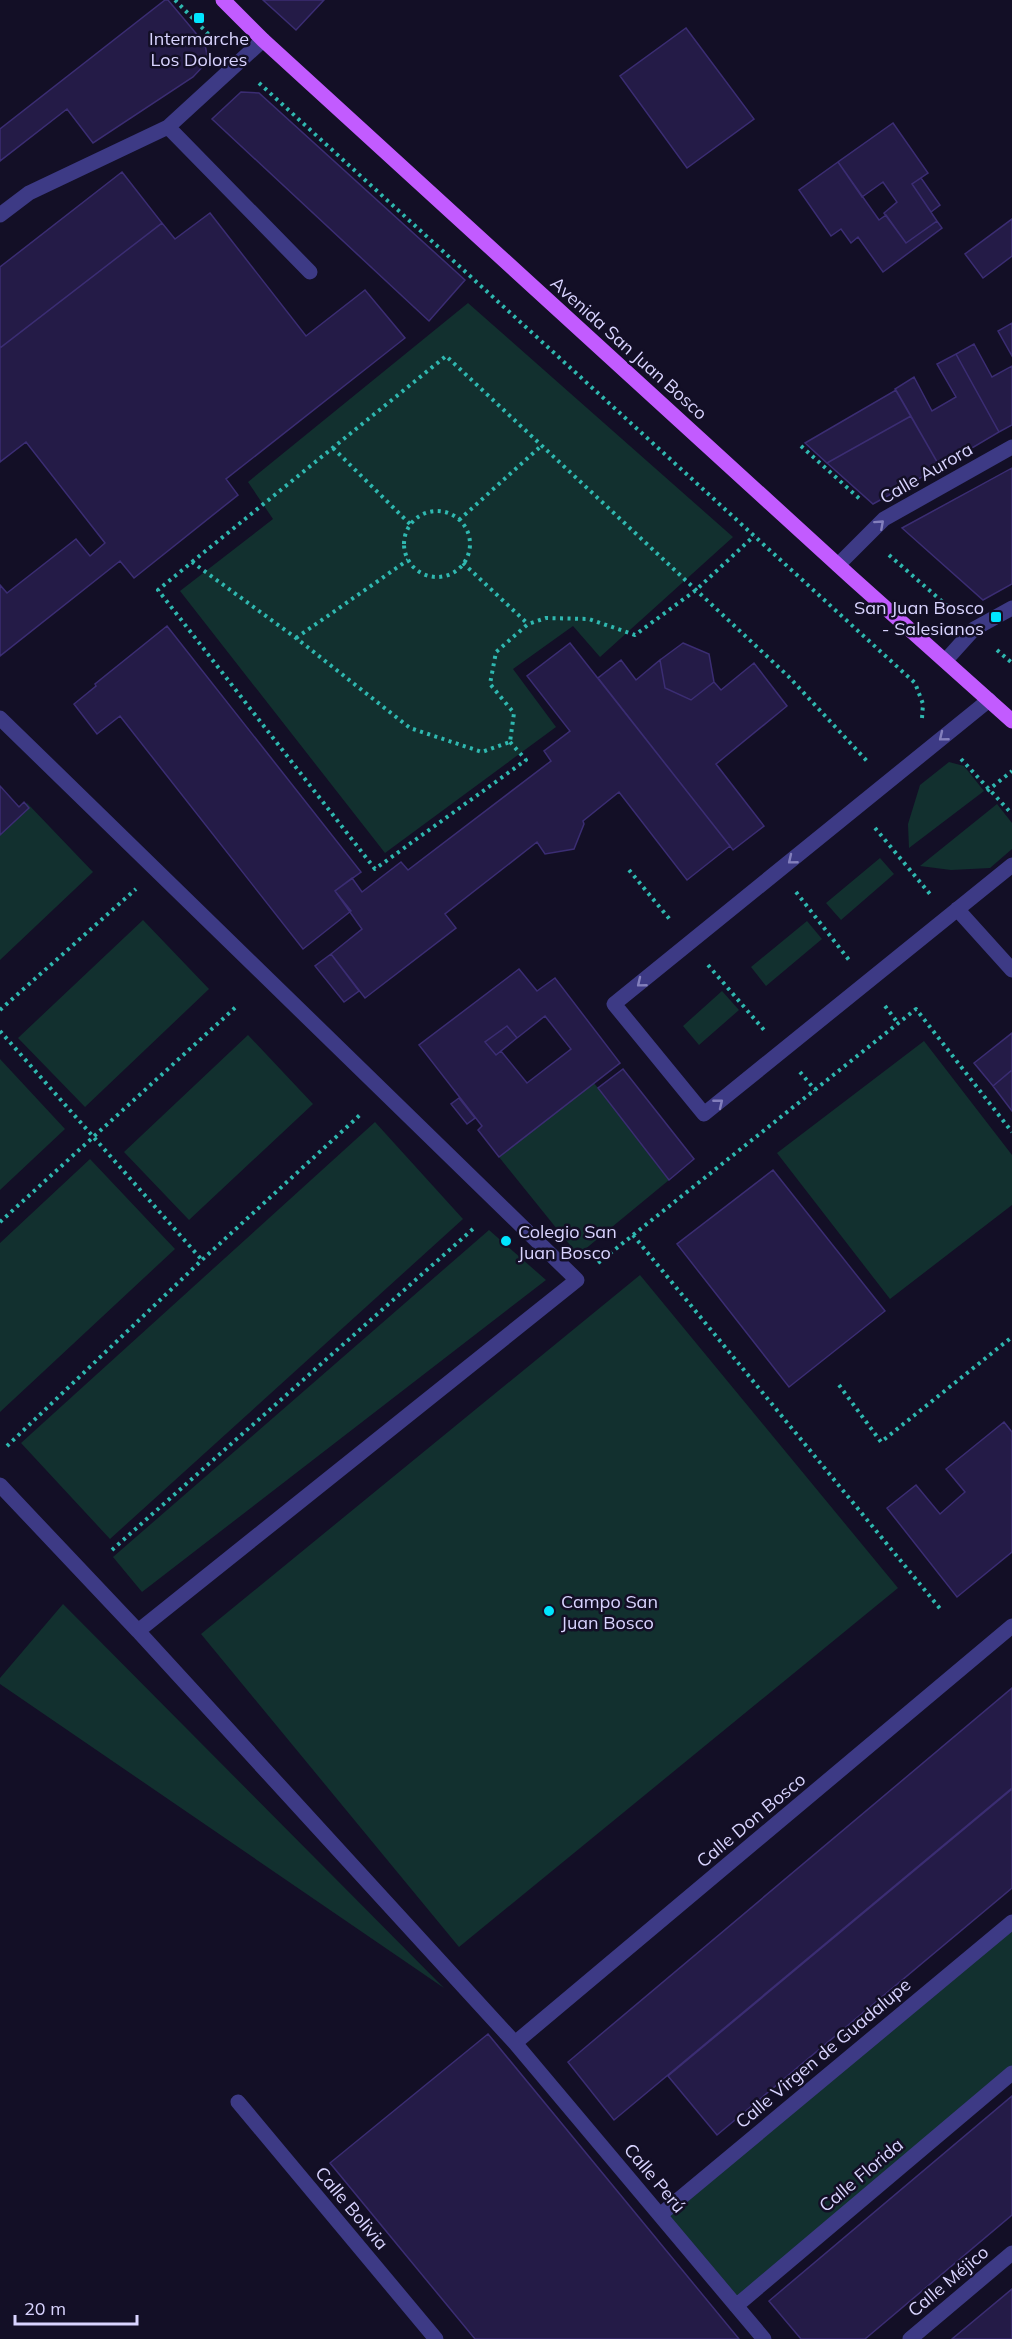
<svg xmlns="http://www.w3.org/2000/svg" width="1012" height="2339" font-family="Mulish,sans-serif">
<rect width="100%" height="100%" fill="#130f26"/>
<path fill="#12302f" d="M468 303 733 537 600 657 573 626 513 669 556 727 385 853 180 591 273 519 248 482Z
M949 762 964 766 984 791 909 848 908 824 920 785Z
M27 803 93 872 0 960V828Z
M997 804 1012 823V849L990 868 951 870 920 866Z
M880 858 894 874 841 920 826 903Z
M143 920 209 989 85 1107 18 1038Z
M807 921 822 939 766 986 751 967Z
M722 991 739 1010 699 1045 683 1026Z
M248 1035 313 1104 189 1220 124 1152Z
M924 1041 1012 1155V1205L890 1299 777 1153Z
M0 1059 65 1129 0 1190Z
M594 1083 669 1180 578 1255 499 1157Z
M375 1122 463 1219 110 1539 21 1443Z
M90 1159 175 1249 0 1412V1243Z
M489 1230 546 1280 142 1592 113 1557Z
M640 1275 898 1588 459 1947 201 1634Z
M63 1604 444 1988 0 1684V1678Z
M1012 1922V2073L736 2306 660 2215Z"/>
<path fill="#241b47" stroke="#3b2d73" stroke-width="1.5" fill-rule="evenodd" d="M165 0H168L205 44 208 61 193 77 93 143 67 109 0 161V129Z
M263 0H324L296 30Z
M686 28 754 119 687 168 620 76Z
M241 92 259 93 465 280 429 321 212 119Z
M893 123 928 173 912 184 937 221 906 243 884 213 897 202 883 182 862 197 838 162Z
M838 162 879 220 886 215 906 243 937 221 942 228 883 272 858 237 851 243 841 229 831 236 799 190Z
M122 172 162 223 0 348V267Z
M921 178 940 205 931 212 912 184Z
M210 213 306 336 365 290 405 338 226 479 238 495 134 578 120 561 0 656V585L7 593 76 539 90 556 105 543 26 442 0 462V348L162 223 175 239Z
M1012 219V256L983 278 965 254Z
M1012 323V356L998 331Z
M974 344 992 377 1012 366V425L999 432 956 354Z
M956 354 999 432 940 467 895 389 914 377 932 411 956 397 937 364Z
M896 390 911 416 827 463 805 443Z
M911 416 940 467 873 504 827 463Z
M1012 468V584L983 600 902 528Z
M167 626 361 872 335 891 351 911 303 949 120 716 97 734 74 704 96 686 95 684Z
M570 643 730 846 687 880 619 792 583 821 584 824 574 849 545 854 537 842 445 914 456 928 365 998 331 954 362 929 335 891 352 878 362 892 401 862 408 870 551 761 544 751 570 731 527 676Z
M683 643 709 654 714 682 691 700 665 688 660 660Z
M621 660 636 680 660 660 665 688 691 700 714 682 721 690 754 663 787 706 716 764 764 826 733 850 598 678Z
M0 786 19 807 24 802 29 808 0 835Z
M331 954 359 991 344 1002 315 966Z
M519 969 537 991 555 978 620 1063 499 1157 478 1130 482 1126 419 1045ZM545 1016 571 1049 527 1083 501 1051 496 1055 485 1042 507 1026 517 1038Z
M507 1026 517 1038 496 1055 485 1042Z
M1012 1033V1070L993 1086 974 1063Z
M623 1069 694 1159 669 1180 598 1088Z
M1012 1070V1111L993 1086Z
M459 1098 475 1118 467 1124 451 1104Z
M773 1170 885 1311 789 1387 677 1244Z
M1004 1422 1012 1432V1552L957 1597 887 1508 916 1485 940 1514 965 1492 946 1469Z
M1012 1688V1788L614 2120 568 2062Z
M1012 1789V1888L717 2135 668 2076Z
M488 2034 739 2339H475L330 2163Z
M1012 2096V2215L865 2339H801L769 2301Z
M1012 2289V2339H952Z"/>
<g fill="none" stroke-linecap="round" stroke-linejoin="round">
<path stroke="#2fb8b0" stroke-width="4" stroke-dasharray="3 4.5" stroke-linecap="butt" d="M175 0 217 43
M259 83 915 683 923 704 922 718
M801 446 861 500
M333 448 410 524
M404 544a33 33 0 1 1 66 0a33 33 0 1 1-66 0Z
M459 520 541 446
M889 555 953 611
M192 562 446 356 788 676 867 761
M463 563 528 624
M296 638 408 560
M997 650 1012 663
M510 742 526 760 375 869 158 590 192 562 296 638 410 728 482 752 510 742 514 713 490 684 496 652 528 624 546 618 589 619 635 635 696 590 754 536
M961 759 1012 814
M987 791 1012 771
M875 828 930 894
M629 870 672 922
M796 892 849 960
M708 965 764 1030
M885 1006 898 1023
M0 1010 136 889
M0 1031 202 1260
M800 1072 815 1090
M0 1222 237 1006
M633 1235 942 1611
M598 1263 916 1009 1012 1132
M839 1385 881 1442 1012 1337
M7 1446 202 1260 361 1114
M112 1550 474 1228"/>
<path stroke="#3d3a85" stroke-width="15" d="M168 127 310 272
M0 215 29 193 168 127 263 40
M838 565 884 519 1012 447
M946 660 974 629 1012 608
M989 700 614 1004 704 1114 1012 865
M0 718 577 1280 138 1631 515 2043 764 2339
M957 909 1012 970
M0 1485 138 1631
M515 2043 1012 1626
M238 2102 436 2339
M660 2215 1012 1922
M736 2306 1012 2073
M910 2339 1012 2253"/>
<path stroke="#c25bff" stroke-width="15" d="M223 0 263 40 851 577 1012 721"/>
</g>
<defs><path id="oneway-chevron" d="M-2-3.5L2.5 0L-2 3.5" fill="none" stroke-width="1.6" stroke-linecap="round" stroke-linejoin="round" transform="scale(1.5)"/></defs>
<g stroke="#837fbc">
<use href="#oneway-chevron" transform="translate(880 524) rotate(-42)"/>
<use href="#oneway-chevron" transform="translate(943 737) rotate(141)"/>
<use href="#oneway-chevron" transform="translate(792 860) rotate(141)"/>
<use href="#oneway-chevron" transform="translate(641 983) rotate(141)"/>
<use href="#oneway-chevron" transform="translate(719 1103) rotate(-39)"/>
</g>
<g fill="#00e5ff" stroke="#130f26" stroke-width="2">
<rect x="193" y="12" width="12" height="12" rx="3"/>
<rect x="990" y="611" width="12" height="12" rx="3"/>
<circle cx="506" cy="1241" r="6"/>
<circle cx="549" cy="1611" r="6"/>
</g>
<g text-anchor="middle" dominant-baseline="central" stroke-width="5" stroke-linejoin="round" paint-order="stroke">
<g font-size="18" fill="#d9d4ff" stroke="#130f26" text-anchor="start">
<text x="199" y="38" text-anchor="middle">Intermarche<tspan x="199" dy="21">Los Dolores</tspan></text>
<text x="984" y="607" text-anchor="end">San Juan Bosco<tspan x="984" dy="21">- Salesianos</tspan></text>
<text x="518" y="1231">Colegio San<tspan x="518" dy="21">Juan Bosco</tspan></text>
<text x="561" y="1601">Campo San<tspan x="561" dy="21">Juan Bosco</tspan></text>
</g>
<g font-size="18" fill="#d9d4ff" stroke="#130f26">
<text transform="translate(629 348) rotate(42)">Avenida San Juan Bosco</text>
<text transform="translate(926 473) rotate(-30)">Calle Aurora</text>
<text transform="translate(751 1820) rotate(-40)">Calle Don Bosco</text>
<text transform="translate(823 2053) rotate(-40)">Calle Virgen de Guadalupe</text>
<text transform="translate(861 2175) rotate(-40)">Calle Florida</text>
<text transform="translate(655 2178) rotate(50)">Calle Perú</text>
<text transform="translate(352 2208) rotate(50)">Calle Bolivia</text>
<text transform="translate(948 2281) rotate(-40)">Calle Méjico</text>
</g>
</g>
<path d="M15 2315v9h122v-9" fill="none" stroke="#d9d4ff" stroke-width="3"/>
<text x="24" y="2315" font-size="18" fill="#d9d4ff" stroke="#130f26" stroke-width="4.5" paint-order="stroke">20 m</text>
</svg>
